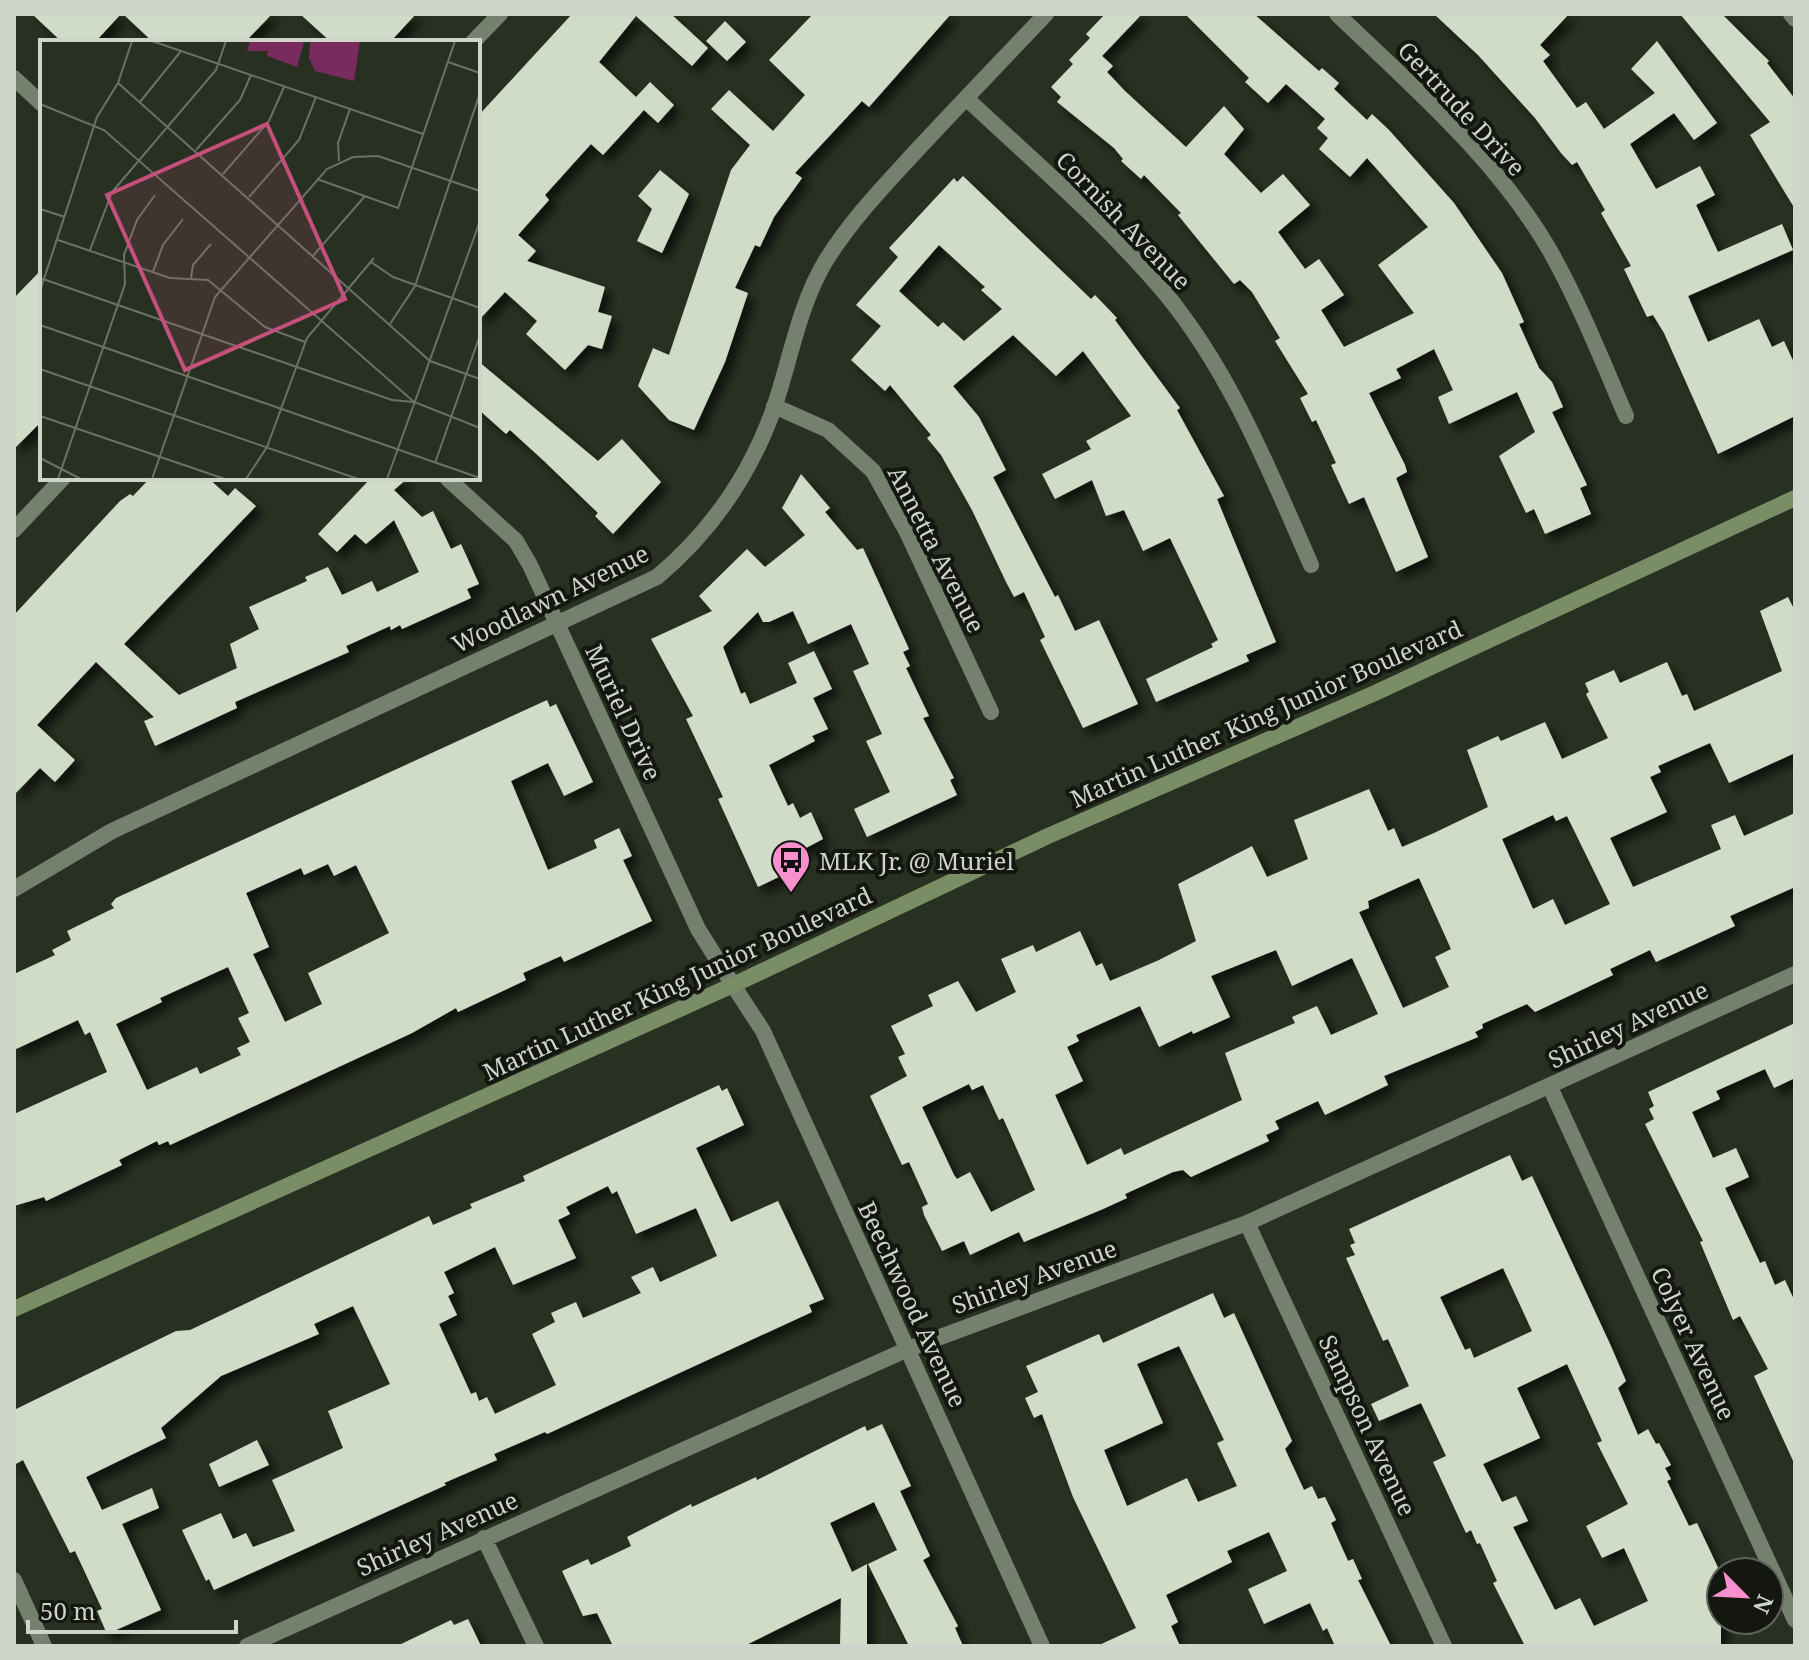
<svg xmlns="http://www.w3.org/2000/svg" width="1809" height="1660" font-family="'Noto Serif',serif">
<defs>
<filter id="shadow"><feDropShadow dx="7" dy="7" stdDeviation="4" flood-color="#0009"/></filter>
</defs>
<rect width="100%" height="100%" fill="#283021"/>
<path fill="#d0dbc8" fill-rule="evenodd" filter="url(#shadow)" d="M32 14H121L95 42H62Z
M123 14H272L245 42H153Z
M300 14H416L390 42H331Z
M572 14H671L708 48 692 66 636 16 599 62 636 97 650 82 674 105 658 123 644 110 603 155 591 144 545 195 549 200 518 235 536 251 527 261 605 287 598 312 612 316 602 349 588 345 565 370 526 334 537 321 505 292 478 321V116Z
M813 14H951L869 107 862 101 795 173 802 178 774 217 760 247 755 245 735 288 748 293 725 362 694 430 669 420 638 386 653 348 669 355 731 170 750 145 711 109 729 90 773 131 805 95 769 60Z
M1105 14H1142L1102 56 1113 66 1107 72 1125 91 1186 147 1224 106 1244 129 1224 154 1261 193 1283 174 1310 205 1278 232 1305 269 1319 259 1344 295 1321 310 1344 347 1414 313 1378 265 1428 227 1367 158 1350 177 1319 149 1328 138 1317 128 1325 119 1286 84 1268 103 1245 82 1249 78 1185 14H1254L1319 71 1322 68 1339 83 1334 89 1367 120 1372 114 1389 130 1454 203 1502 273 1524 322 1519 324 1539 368 1552 382 1563 407 1552 412 1587 485 1580 488 1591 514 1545 534 1534 509 1526 513 1499 456 1535 432 1517 392 1449 424 1438 397 1453 390 1434 349 1396 369 1401 378 1369 393 1405 465 1407 472 1396 478 1428 557 1396 572 1364 497 1349 504 1331 465 1336 463 1316 420 1312 422 1300 398 1308 394 1275 341 1280 338 1252 292 1240 280 1234 284 1178 215 1181 213 1144 175 1141 179 1121 161 1123 159 1114 148 1057 102 1061 97 1051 87 1073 64 1069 60 1090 38 1086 34Z
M1434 14H1569L1540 45 1550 55 1543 61 1577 108 1586 102 1604 129 1655 93 1631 69 1657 41 1717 123 1694 140 1674 113 1630 144 1656 189 1700 166 1715 195 1696 205 1718 252 1782 224 1793 250 1688 296 1708 342 1759 319 1772 347 1784 341 1795 365V416L1718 454 1664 333 1653 315 1647 317 1624 269 1631 266 1601 213 1605 210 1577 162 1572 165 1561 153 1535 118 1478 55Z
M1680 14H1722L1769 61 1767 63 1795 99V209L1750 135 1770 122Z
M725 21 746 42 727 61 706 41Z
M660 170 689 194 662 253 637 241 652 209 638 196Z
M963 176 1091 299 1095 295 1117 318 1115 320 1180 408 1177 410 1224 496 1217 499 1276 642 1246 655 1249 661 1156 702 1146 679 1213 647 1211 644 1218 640 1170 538 1143 551 1124 510 1106 516 1092 480 1055 499 1042 474 1091 449 1086 441 1131 416 1083 351 1056 376 1013 335 953 386 979 417 1006 470 993 477 1055 597 1058 595 1075 631 1099 620 1138 704 1083 728 1040 640 1045 637 1024 592 1014 597 1006 582 972 510 941 455 927 438 931 435 890 385 885 391 851 360 881 326 856 305 898 257 889 248 954 178 957 182ZM939 245 985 287 981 290 1002 309 964 341 943 322 938 327 899 291Z
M42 269V421L14 449V298Z
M478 361 598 461 622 439 661 482 613 534 595 516 598 513 544 461 510 430 506 434 478 409Z
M801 474 830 508 825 512 857 550 863 548 909 649 903 652 910 666 906 668 929 716 923 718 954 778 950 780 957 795 867 837 854 809 890 792 866 741 882 734 853 671 869 664 851 624 808 644 793 611 769 622H763L758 612 723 647 741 694 745 692 750 704 797 683 788 663 814 651 832 689 813 698 828 729 812 736 815 741 769 765 788 806 793 803 800 818 811 812 823 839 785 859 791 871 758 887 718 799 723 797 686 719 693 716 651 639 712 611 699 596 747 549 765 567 805 535 782 508Z
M150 478H208L228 496 235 488 256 506 124 644 179 695 237 668 230 644 259 629 249 607 307 581 305 577 328 567 342 595 372 581 377 592 419 572 394 520 366 544 355 534 337 552 318 534 371 478H408L394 490 422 517 433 511 451 549 461 544 479 584 467 589 471 598 402 629 400 625 391 630 390 626 346 646 349 652 235 702 237 708 155 746 144 721 154 717 96 662 37 725 75 760 55 782 40 768 14 795V615L120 501 130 494 133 496Z
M1788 597 1795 611V753L1729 783 1710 743 1658 766 1661 772 1650 777 1667 812 1610 838 1633 887 1721 849 1711 825 1735 815 1744 836 1795 813V887L1730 916 1735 926 1656 962 1650 950 1610 969 1613 975 1535 1012 1527 1004 1482 1024 1483 1028 1475 1032 1478 1037 1384 1076 1388 1085 1325 1115 1318 1101 1275 1121 1279 1129 1266 1135 1269 1141 1191 1177 1183 1170 1173 1172 1125 1194 1127 1198 1103 1209 1024 1242 1019 1232 970 1255 964 1241 942 1251 924 1215 922 1207 928 1204 909 1162 902 1165 870 1096 907 1076 898 1057 905 1054 891 1026 933 1006 928 995 958 981 976 1012 1016 992 1001 959 1033 945 1036 952 1080 931 1096 966 1102 963 1110 981 1159 960 1196 941 1178 884 1252 846 1267 877 1308 859 1294 820 1369 789 1388 831 1394 828 1402 847 1434 833 1488 807 1467 750 1498 736 1501 741 1545 722 1562 759 1608 738 1586 694 1589 692 1585 683 1614 670 1620 683 1667 662 1682 696 1687 694 1694 711 1782 671 1760 611ZM1553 815 1556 821 1567 816 1610 904 1565 925 1553 899 1533 909 1502 839ZM1419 878 1451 949 1435 957 1449 987 1403 1008 1359 912 1369 908 1368 901ZM1276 950 1292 986 1352 958 1378 1014 1331 1035 1317 1006 1292 1017 1295 1023 1225 1053 1242 1100 1124 1155 1121 1148 1087 1165 1055 1095 1083 1081 1067 1047 1079 1041 1076 1035 1140 1006 1159 1047 1192 1031 1193 1034 1230 1017 1211 976ZM969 1084 972 1090 983 1085 999 1120 1003 1118 1035 1190 991 1212 970 1172 957 1179 954 1175 922 1107Z
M547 700 550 707 556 704 593 782 564 796 548 763 511 781 548 870 597 848 594 840 619 828 632 856 623 860 652 921 564 962 561 956 523 973 526 980 458 1012 456 1008 412 1033 170 1145 168 1141 159 1145 157 1141 119 1160 122 1165 46 1201 44 1197 14 1206V1114L107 1072 90 1032 85 1035 78 1020 14 1050V974L55 955 52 950 71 940 67 931 114 908 111 904 116 898ZM328 864 334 876 356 865 389 933 308 973 322 1004 285 1022 253 954 269 947 246 893 301 868 304 875ZM228 967 249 1013 238 1018 250 1042 237 1048 241 1055 200 1074 197 1067 147 1090 116 1024 162 1002 160 998Z
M1795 1023V1078L1774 1088 1765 1069 1716 1091 1720 1099 1692 1112 1713 1158 1736 1148 1749 1177 1725 1188 1760 1263 1765 1261 1775 1285 1785 1280 1795 1302V1465L1754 1376 1768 1369 1740 1316 1733 1320 1700 1242 1703 1241 1645 1124 1654 1119 1649 1109 1654 1106 1648 1092Z
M719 1085 722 1091 727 1088 744 1125 696 1148 731 1222 778 1201 824 1299 809 1305 812 1312 547 1434 545 1432 494 1454 497 1460 444 1483 446 1485 214 1590 209 1579 206 1581 182 1530 221 1513 233 1539 246 1533 253 1547 295 1531 272 1480 343 1448 328 1411 390 1384 353 1306 314 1324 319 1334 221 1376 161 1428 166 1438 86 1477 102 1510 152 1488 159 1508 122 1524 161 1610 107 1634 97 1611 102 1609 75 1551 70 1553 23 1460 14 1465V1410L176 1331 190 1330 429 1216 433 1225 472 1208 470 1204 525 1181 523 1176ZM608 1186 612 1194 617 1191 636 1234 696 1208 717 1256 660 1282 653 1267 631 1277 641 1293 583 1318 576 1302 551 1313 555 1322 532 1334 556 1385 495 1414 487 1397 479 1401 476 1392 471 1394 439 1324 457 1315 448 1296 454 1293 444 1272 495 1247 513 1285 576 1258 558 1220 570 1214 566 1207Z
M1510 1155 1522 1181 1532 1176 1610 1344 1626 1381 1618 1388 1638 1435 1648 1429 1656 1444 1659 1443 1671 1465 1665 1468 1671 1479 1667 1481 1689 1526 1697 1523 1721 1574V1646H1525L1493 1583 1497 1581 1480 1543 1477 1544 1471 1530 1466 1533 1433 1462 1446 1456 1421 1403 1379 1421 1371 1404 1409 1386 1388 1339 1383 1341 1346 1258 1355 1255 1350 1245 1355 1243 1349 1229ZM1503 1268 1532 1331 1474 1358 1470 1348 1465 1350 1440 1297ZM1567 1364 1602 1441 1597 1443 1628 1504 1586 1526 1602 1558 1624 1548 1648 1601 1594 1626 1580 1598 1555 1610 1513 1527 1528 1521 1516 1496 1502 1502 1483 1464 1540 1438 1517 1388Z
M1213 1293 1224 1318 1234 1313 1292 1441 1285 1449 1304 1490 1312 1486 1318 1499 1325 1497 1336 1520 1331 1523 1348 1561 1353 1559 1362 1579 1358 1580 1391 1646H1335L1327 1628 1323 1631 1310 1603 1264 1624 1248 1589 1287 1571 1269 1532 1227 1551 1232 1562 1166 1595 1178 1622 1171 1626 1180 1646H1097L1136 1628 1073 1497 1042 1414 1034 1418 1025 1398 1038 1392 1026 1366 1099 1334 1103 1343ZM1179 1346 1224 1440 1217 1443 1237 1486 1198 1502 1187 1478 1127 1506 1104 1450 1163 1423 1137 1364Z
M882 1424 911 1486 900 1491 930 1556 923 1560 958 1626 955 1628 963 1646H909L868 1564 897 1550 874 1502 830 1523 852 1572 867 1564V1646H840L841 1598 744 1646H613L597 1613 583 1616 562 1571 588 1559 591 1565 631 1546 627 1537 691 1504 692 1507 756 1477 757 1480 865 1426 867 1431Z
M257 1440 269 1465 219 1487 209 1464Z
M468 1619 481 1646H397L451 1620 454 1625Z"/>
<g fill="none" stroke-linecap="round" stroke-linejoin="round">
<path stroke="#76806f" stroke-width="16" d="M1337 14C1413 87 1495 157 1549 249 1579 302 1602 360 1626 416
M1791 14 1795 19
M473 42 500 14
M14 78 42 104
M966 98C1033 161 1105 222 1165 293 1231 373 1270 472 1311 565
M774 406 828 430 873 471 907 532 991 712
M447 478 516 541 530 565 698 929 733 985
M14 530 63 478
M14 889 112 831 657 577C713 530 751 474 775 405 791 357 799 306 825 262 850 221 884 186 917 150 959 105 1003 59 1046 14
M1550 1087 1795 1620
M1247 1223 1444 1646
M484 1538 536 1646
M14 1580 44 1646
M247 1646 908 1349 1247 1223 1795 974"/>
<path stroke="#76806f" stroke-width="16" d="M733 985 763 1031 1042 1646"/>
<path stroke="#798e67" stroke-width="16" d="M14 1309 733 985 1048 836 1375 693 1795 498"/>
</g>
<defs>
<symbol id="bus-pin" viewBox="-11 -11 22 30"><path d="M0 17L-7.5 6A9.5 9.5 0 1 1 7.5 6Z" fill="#f790cd" stroke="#131710"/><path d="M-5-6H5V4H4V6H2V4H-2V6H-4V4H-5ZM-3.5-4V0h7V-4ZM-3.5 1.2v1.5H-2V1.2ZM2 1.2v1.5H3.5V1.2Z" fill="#111"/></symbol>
</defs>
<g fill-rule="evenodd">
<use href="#bus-pin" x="769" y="838" width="44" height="60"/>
</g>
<g text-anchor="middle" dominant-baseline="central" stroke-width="8" stroke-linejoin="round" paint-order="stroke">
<g font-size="24" fill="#ced4ca" stroke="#131710">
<text transform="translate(1462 108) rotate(47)">Gertrude Drive</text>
<text transform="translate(1124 220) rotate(46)">Cornish Avenue</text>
<text transform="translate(937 549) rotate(63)">Annetta Avenue</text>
<text transform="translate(550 598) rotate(-26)">Woodlawn Avenue</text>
<text transform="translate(624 712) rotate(65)">Muriel Drive</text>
<text transform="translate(1266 713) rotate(-24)">Martin Luther King Junior Boulevard</text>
<text transform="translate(677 983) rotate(-25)">Martin Luther King Junior Boulevard</text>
<text transform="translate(1628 1024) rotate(-25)">Shirley Avenue</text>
<text transform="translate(1034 1276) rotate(-20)">Shirley Avenue</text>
<text transform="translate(913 1304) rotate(65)">Beechwood Avenue</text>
<text transform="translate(1694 1343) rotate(65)">Colyer Avenue</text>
<text transform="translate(1368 1425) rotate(65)">Sampson Avenue</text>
<text transform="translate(437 1533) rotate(-24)">Shirley Avenue</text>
</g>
<g font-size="24" fill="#ced4ca" stroke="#131710" text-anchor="start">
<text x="819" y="860">MLK Jr. @ Muriel</text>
</g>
</g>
<g transform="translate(40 40)">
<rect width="440" height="440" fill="#283021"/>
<path d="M210 1H261L264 2 257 27 227 16 228 11H207ZM270 1H320L314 41 275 31 269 18Z" fill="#782b5c"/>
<path fill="none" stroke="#6a7265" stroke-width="2" d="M112 1 383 94M408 22 440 33M78 43 390 321 440 339M100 62 141 11M0 64 64 90 374 362 440 388M156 110 200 60 211 35M299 121 298 103 310 69M183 134 229 81 244 47M277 139 358 168 415 1M209 157 259 100 276 57M0 169 25 177M18 200 130 238 168 240 225 287 265 302M50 210 72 152 176 30 186 1M272 217 325 156M331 222 353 237 440 268M113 232 123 205 143 179M0 238 352 360 374 362M151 238 153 225 171 204M0 251 57 77 78 43 92 1M350 284 375 246 440 53M0 285 440 438M0 329 318 439M0 376 185 439M0 418 41 439M395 423 440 295M18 439 85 244 84 215 97 180 115 155M112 439 175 257 287 129 313 117 338 116 440 151M206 439 227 407 267 298 334 218M347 439 440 181"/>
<path fill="#c6507c" fill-opacity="0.15" stroke="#c6507c" stroke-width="4" d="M227 84 305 259 145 330 67 155Z"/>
<rect width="440" height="440" fill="none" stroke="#ced4ca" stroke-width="4"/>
</g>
<rect width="1809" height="1660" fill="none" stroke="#ced4ca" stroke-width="32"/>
<g transform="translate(1745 1596) rotate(114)"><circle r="38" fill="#131710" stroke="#5e635a" stroke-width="2"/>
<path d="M0-6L14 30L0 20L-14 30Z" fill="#f790cd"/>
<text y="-12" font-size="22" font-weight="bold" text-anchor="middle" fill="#ced4ca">N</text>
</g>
<path d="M28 1620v12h208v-12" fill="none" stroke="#ced4ca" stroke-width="4"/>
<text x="40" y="1620" font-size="24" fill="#ced4ca" stroke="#131710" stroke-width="6" paint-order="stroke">50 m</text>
</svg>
